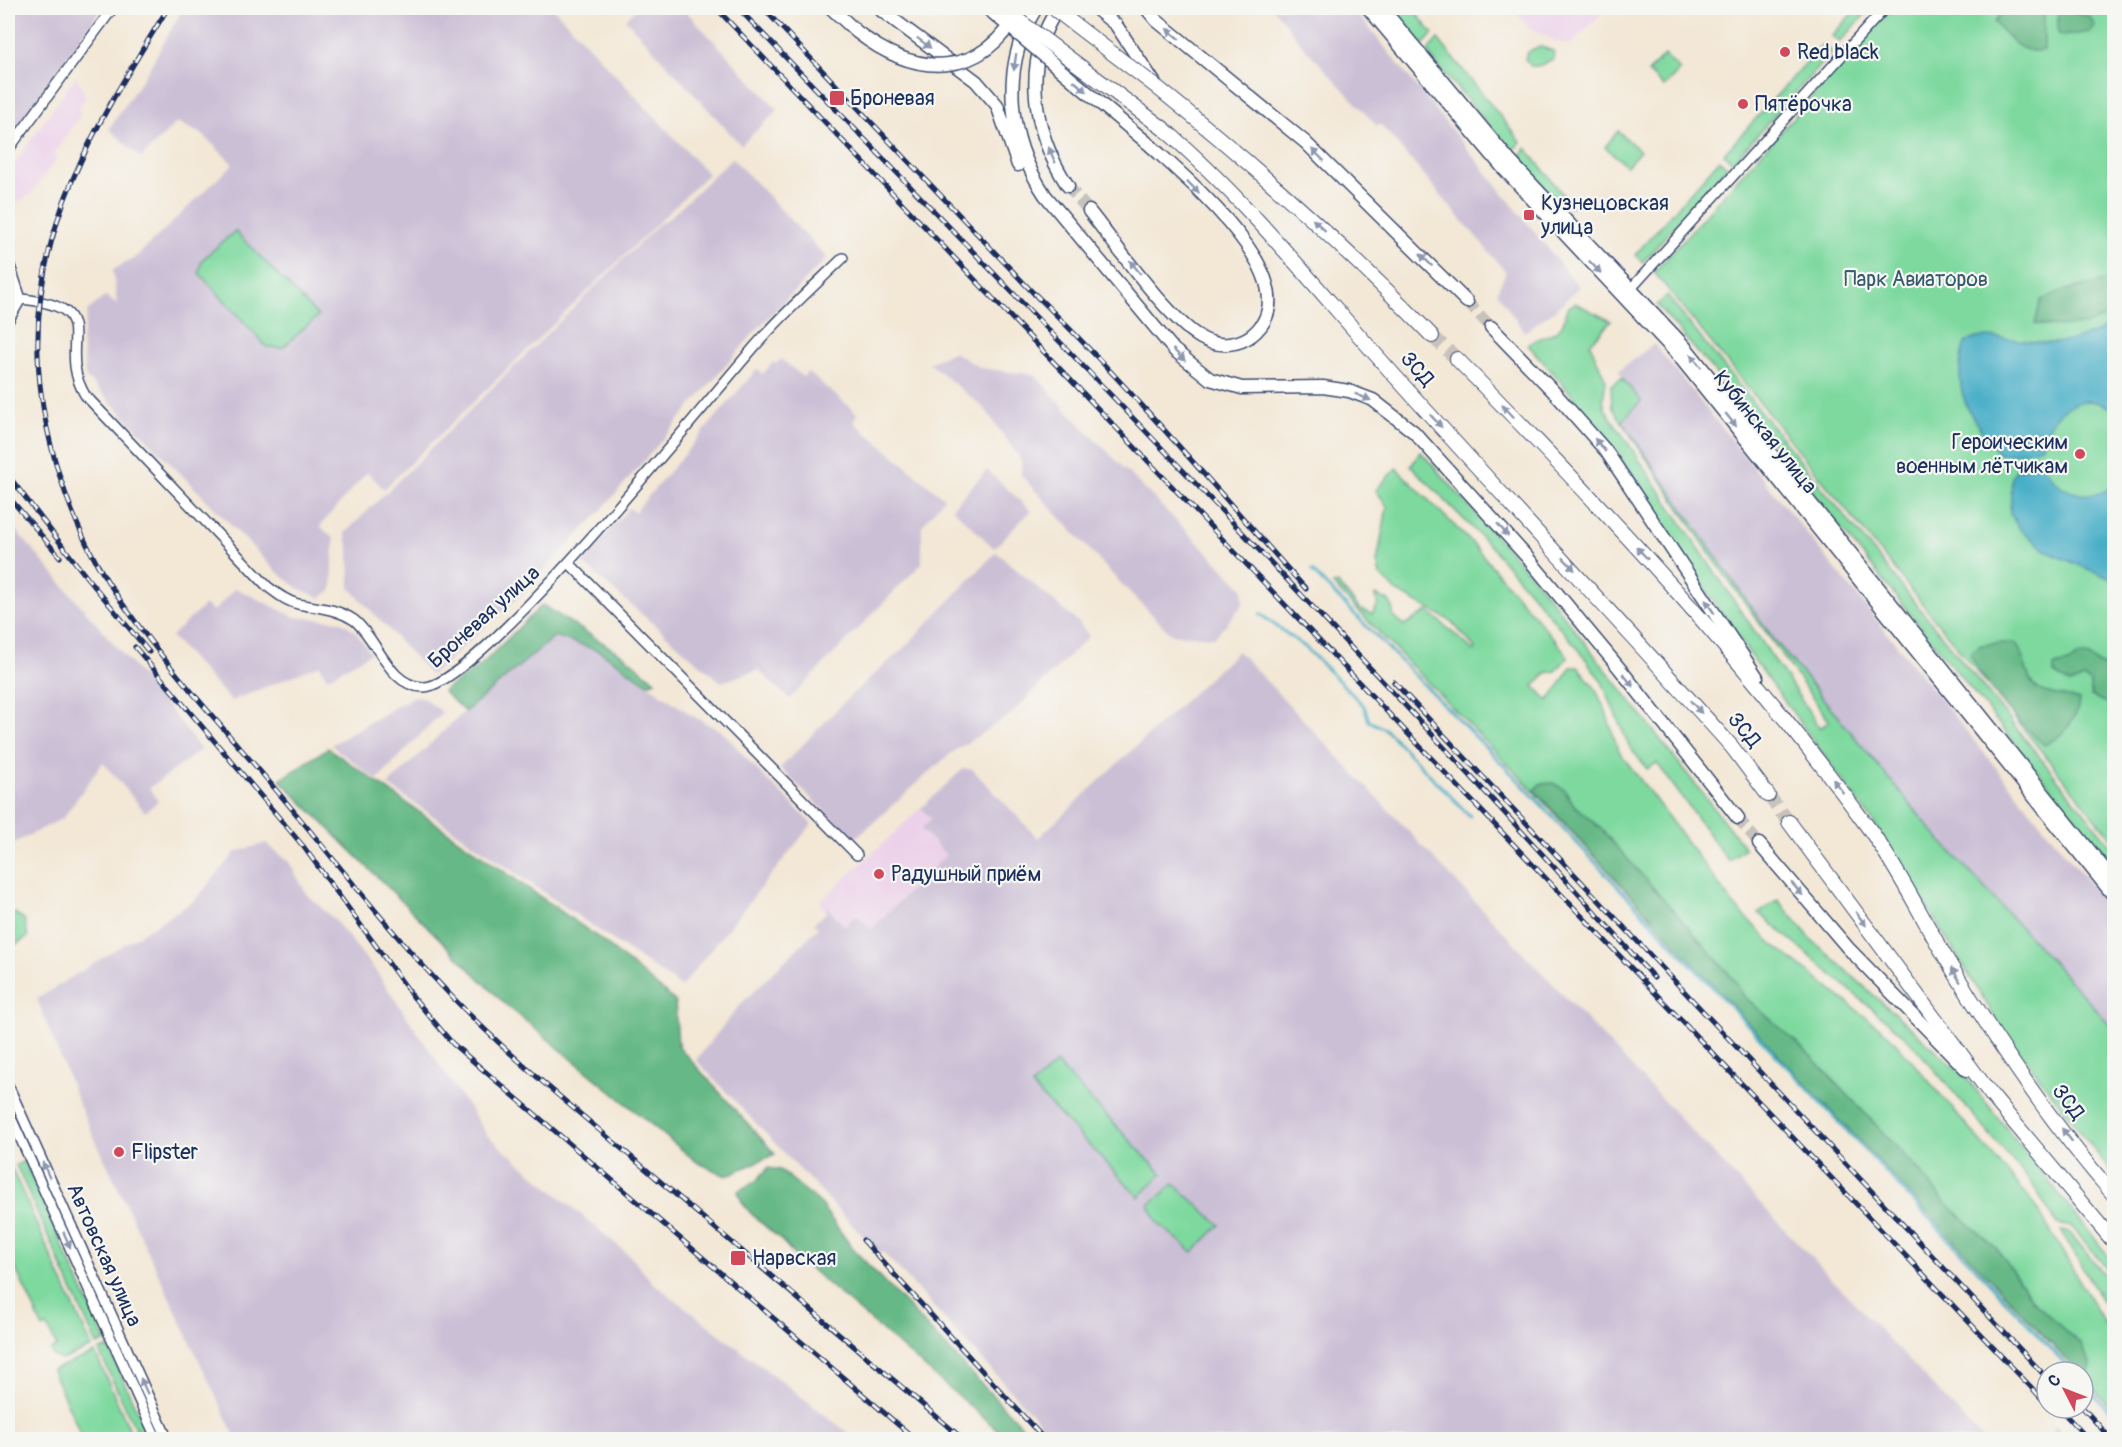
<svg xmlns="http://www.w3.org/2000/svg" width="2122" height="1447" font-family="Pangolin,sans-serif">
<rect width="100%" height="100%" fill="#f6f6f2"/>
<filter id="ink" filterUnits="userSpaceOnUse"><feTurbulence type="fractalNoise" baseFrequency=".0167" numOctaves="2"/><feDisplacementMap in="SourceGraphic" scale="12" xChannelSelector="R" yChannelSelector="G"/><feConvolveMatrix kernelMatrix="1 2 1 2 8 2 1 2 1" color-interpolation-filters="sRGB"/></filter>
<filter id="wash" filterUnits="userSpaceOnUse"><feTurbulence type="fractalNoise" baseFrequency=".008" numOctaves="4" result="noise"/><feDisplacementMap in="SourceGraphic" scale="24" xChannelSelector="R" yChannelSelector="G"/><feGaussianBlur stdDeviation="1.35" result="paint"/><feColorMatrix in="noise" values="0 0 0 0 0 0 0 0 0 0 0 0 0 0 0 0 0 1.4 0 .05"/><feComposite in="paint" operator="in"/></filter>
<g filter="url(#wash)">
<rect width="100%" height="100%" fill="#f3e7d5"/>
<path fill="#ecd1ea" d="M1513 8H1606L1572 44 1559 43 1528 27Z
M76 76 86 97 78 110 81 114 54 154 57 158 30 195 12 205 13 166Z
M921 808 931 819 921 829 946 855 870 929 845 926 826 908 827 912 820 902Z"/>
<path fill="#cbbfd5" d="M8 8H102L13 133H8Z
M183 8H553L708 174 384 489 367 472 320 526 334 539 332 590 320 598 298 588 277 572 85 376 82 340 88 310 106 296 117 305 113 270 136 257 233 164 203 135 177 122 141 158 109 129 149 69Z
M638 8H683L778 110 741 145 625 19Z
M1273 8H1353L1579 287 1555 310 1524 332 1497 292 1506 272 1381 125H1376L1297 39Z
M732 158 827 258 759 327 600 512 520 595 431 675 350 588 349 549 345 533 659 224 669 218Z
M1654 344 2114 914V1029L1934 833 1773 638 1622 420 1641 401 1618 371Z
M953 352 981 368 1035 375 1074 418 1243 588V604L1215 637 1171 634 1110 572 1021 475 1022 462 985 409 929 363Z
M781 359 803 377 808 372 858 414 854 422 944 498 922 526V563L790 699 758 670 721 682 582 563 629 508 635 512 757 369 763 374 773 362 776 364Z
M987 470 1031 511 994 548 952 508Z
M8 521 169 708 201 750 149 788 158 801 145 812 103 762 63 818 8 846Z
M996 552 1078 622 1089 636 1010 715 950 754 858 836 852 838 780 768 850 696 905 647Z
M235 588 295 617 340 621 355 631 371 653 327 678 320 665 231 701 171 636 205 605 214 611Z
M555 636 599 651 693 716 723 732 752 765 812 824 681 987 388 785 457 718Z
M1238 651 1983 1439H1055L883 1252 880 1254 696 1060 739 1006 818 928 814 923 827 912 826 906 845 926 857 915 871 929 946 855 921 829 931 819 921 808 963 769H972L1038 838Z
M414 696 422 697 442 712 377 780 331 745Z
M266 843 289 862 307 895 334 919 375 970 488 1136 630 1256 652 1282 856 1439H236L80 1107 37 999 195 900 236 852Z"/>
<path fill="#7ed99f" stroke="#4c847e" stroke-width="1.5" d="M1390 8H1412L1433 34 1424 44H1420Z
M1857 8H1871L1840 42 1832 36Z
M1892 8H2114V841L1654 272Z
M1438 39 1521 142 1514 150H1510L1428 54 1429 49Z
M1823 44 1832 52 1733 162 1724 154Z
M1541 47 1554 51 1553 59 1539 66H1531L1525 59C1527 50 1533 49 1541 47Z
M1664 55 1680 70 1664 87 1648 72Z
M1618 131 1640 151 1627 166 1605 147Z
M1526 148 1572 206 1570 208 1546 189 1519 160Z
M1719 160 1727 167 1643 262 1635 255Z
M235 231 318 316 282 348 267 347 199 273 202 260Z
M1667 296 2114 849V866L1716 374 1657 305Z
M1575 303 1611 321 1590 344 1606 381 1603 400 1605 409 1820 728 1829 721 1711 555 1612 407 1611 385 1622 378 1641 401 1622 421 1773 638 1934 833 2114 1029V1176L2001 1027 1879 830 1733 631 1614 448 1562 383 1528 345C1537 336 1558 336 1563 323 1565 319 1565 313 1567 308Z
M1421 452 1539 584 1745 848 1728 861 1657 763 1647 769 1629 746 1602 682 1580 651 1493 549 1411 466Z
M1396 468 1473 544 1566 653 1567 658 1556 671 1546 673 1534 686 1548 701C1559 691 1562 678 1571 667H1578L1595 688 1606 712 1618 750 1734 905 1770 942 1890 1036 2033 1202 2114 1339V1411L2083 1377V1372H2078L1521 778 1333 585 1338 584 1361 610 1372 614 1378 605 1375 595 1388 600 1393 607V617L1404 625 1428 611 1474 651 1475 648 1451 621 1396 591 1380 575 1377 562 1387 507 1376 490Z
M1778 900 1813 941 1965 1076 2114 1263V1277L2072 1227 2057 1224 2033 1185 1909 1040 1759 913Z
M14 913 24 919 28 937 8 949V914Z
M1056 1063 1162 1174 1139 1197 1032 1086Z
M24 1161 106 1341 97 1345 16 1165Z
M11 1167 92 1347 62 1360 53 1356 51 1350 57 1347 47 1326 43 1328 8 1252V1168Z
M1174 1184 1220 1225 1193 1252 1158 1223 1149 1205Z
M2061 1231 2069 1232 2114 1286V1321Z
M108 1347 150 1439H140L99 1351Z
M95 1353 134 1439H83L52 1370Z"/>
<path fill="#66b986" stroke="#407472" stroke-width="1.5" d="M2005 8H2044V50C2020 56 2009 37 1994 22Z
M2058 8H2074L2076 12 2090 17 2095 26 2090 32 2063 36 2058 33Z
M2114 279V310C2097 328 2058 329 2035 324L2041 300 2062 291Z
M542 605 626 657 655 681 648 684 599 651 555 636 465 712 443 691 480 666Z
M2002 643H2015C2028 657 2023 683 2042 691 2054 696 2067 695 2079 700 2078 719 2063 737 2044 745 2016 720 1986 688 1970 653L1981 645Z
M2080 655 2089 657 2114 673V706L2091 696V683L2084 678 2070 684 2054 673V666L2068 663Z
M328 748 599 938 675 1001 678 1046 775 1154 726 1176 697 1162 504 1003 280 780Z
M1553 783 1565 790 1574 805 1600 828 1676 913 1736 982 1744 996 1807 1052 1916 1167 1945 1202 1997 1249 2034 1302 2080 1344 2091 1364 2088 1376 2078 1372 1764 1040 1534 790 1540 784Z
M768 1168 780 1170 819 1202 853 1249 1034 1439H1008L793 1254C778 1230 744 1218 738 1191L756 1181Z"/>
<path fill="#49afc8" stroke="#326f93" stroke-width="1.5" d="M2114 323V410C2080 388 2050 411 2042 447L2013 454H1999C1971 419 1949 389 1965 343 1979 330 2028 343 2048 343 2070 343 2096 334 2114 323Z
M2043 464C2056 492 2088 504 2114 486V580L2048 552 2019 528 2010 514 2012 476 2016 470Z"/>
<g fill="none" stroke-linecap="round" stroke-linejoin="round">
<path stroke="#49afc8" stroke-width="3" d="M1312 571 1519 781 2073 1372
M1260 614 1305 647 1364 706 1369 721 1385 729 1470 816
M2083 1383 2114 1416
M2055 1429 2065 1440"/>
</g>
</g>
<g filter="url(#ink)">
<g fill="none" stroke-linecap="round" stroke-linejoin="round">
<path stroke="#c8c2bd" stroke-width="12" stroke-dasharray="12 6" stroke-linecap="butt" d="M1068 186 1089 211
M1467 302 1491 327
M1738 818 1759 844"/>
<path stroke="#c8c2bd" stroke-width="14" stroke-dasharray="14 7" stroke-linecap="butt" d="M1432 336 1457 359
M1768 795 1789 822"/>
<defs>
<path id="minor" d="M8 150 113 8
M8 260 21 299
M1627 293 1885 8
M21 299C110 307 54 344 85 395L267 586C276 593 286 601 298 604 318 608 336 608 354 620 378 639 388 686 423 687 475 690 711 396 756 345 783 314 813 287 843 258
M8 321 21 299
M569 563 857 855
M8 1085 168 1440
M8 1111 157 1440"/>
<path id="major" d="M831 8 857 32
M878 8 976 81 997 105 1018 165
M1036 8C1000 67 1007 138 1045 195L1174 350 1210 379 1242 388 1323 387 1349 391 1373 400 1414 432 1527 557 1620 669 1738 818
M1058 8C1021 63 1033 133 1068 186
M1095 8 1116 25 1154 82
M1146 8 1156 20 1305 142 1467 302
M1368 8 1503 168 1678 355 2114 896
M1382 8 1510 161 1686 348 2114 881
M1089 211C1114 242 1172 325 1205 340 1220 347 1239 345 1252 335 1315 284 1186 179 1151 146
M1491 327 1553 391 1606 451 1757 677
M1759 844 1848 948 1967 1070"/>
<path id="highway" d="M1158 88C1255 166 1346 247 1432 336
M1164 129C1252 205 1324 298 1402 384 1512 506 1623 625 1732 747L1768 795
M1457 359C1604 508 1747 660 1870 830 1902 874 1924 923 1952 968 2000 1047 2053 1126 2114 1195
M1789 822 1992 1096 2114 1242"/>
</defs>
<use href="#minor" stroke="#3b4b70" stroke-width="12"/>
<use href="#major" stroke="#3b4b70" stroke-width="15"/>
<use href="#highway" stroke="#3b4b70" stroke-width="16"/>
<use href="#minor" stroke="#fff" stroke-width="9"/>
<use href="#major" stroke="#fff" stroke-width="12"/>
<use href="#highway" stroke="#fff" stroke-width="14"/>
<defs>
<path id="rail" d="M168 8C100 118 34 219 38 355 40 429 68 520 108 582 156 656 219 722 276 790 339 864 398 944 468 1013 527 1072 592 1123 655 1177 758 1264 861 1352 964 1440
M716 8 2047 1404
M738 8C1046 328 1358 646 1654 978
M763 8 1039 299
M1034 293C1130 387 1216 489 1306 589
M8 475 88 579 149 652
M8 496 60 557
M135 647 303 846 414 998 453 1044 916 1440
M1394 682 2047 1378
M863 1240 1045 1440
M2059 1408 2089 1440
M2083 1408 2112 1440"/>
</defs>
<use href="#rail" stroke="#1b2f5e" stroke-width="5"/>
<use href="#rail" stroke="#f6f6f2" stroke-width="3" stroke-dasharray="9" stroke-linecap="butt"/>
<defs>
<path id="major-bridge" d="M987 8 1151 146
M857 32C916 78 982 80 1020 8"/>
<path id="highway-bridge" d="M1002 8 1164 129
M1053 8 1158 88"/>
</defs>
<use href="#major-bridge" stroke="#3b4b70" stroke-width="15" stroke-linecap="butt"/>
<use href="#highway-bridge" stroke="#3b4b70" stroke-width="16" stroke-linecap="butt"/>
<use href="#major-bridge" stroke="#fff" stroke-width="12"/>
<use href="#highway-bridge" stroke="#fff" stroke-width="14"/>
</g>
<defs><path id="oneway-solid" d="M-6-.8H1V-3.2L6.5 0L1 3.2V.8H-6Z" transform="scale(1.5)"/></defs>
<g fill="#8d97ae">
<use href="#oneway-solid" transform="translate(1173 34) rotate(-140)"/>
<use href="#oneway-solid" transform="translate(924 43) rotate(37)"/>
<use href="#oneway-solid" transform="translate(1015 62) rotate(98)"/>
<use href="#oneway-solid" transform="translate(1080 86) rotate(40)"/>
<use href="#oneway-solid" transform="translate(1052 155) rotate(-113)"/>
<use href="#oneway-solid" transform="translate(1318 155) rotate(-136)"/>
<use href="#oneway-solid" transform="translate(1193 187) rotate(45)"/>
<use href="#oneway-solid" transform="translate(1319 225) rotate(-138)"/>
<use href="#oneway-solid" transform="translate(1426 260) rotate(-135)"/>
<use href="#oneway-solid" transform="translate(1135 267) rotate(-129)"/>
<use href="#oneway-solid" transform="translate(1595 267) rotate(46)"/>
<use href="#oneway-solid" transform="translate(1179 355) rotate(44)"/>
<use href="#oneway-solid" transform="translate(1696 361) rotate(-129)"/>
<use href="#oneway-solid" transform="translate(1363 397) rotate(22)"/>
<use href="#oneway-solid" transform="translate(1508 411) rotate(-134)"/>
<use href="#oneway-solid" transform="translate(1731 420) rotate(51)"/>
<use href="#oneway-solid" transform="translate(1436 421) rotate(47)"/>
<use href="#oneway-solid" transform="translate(1600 445) rotate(-130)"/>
<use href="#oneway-solid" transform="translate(1503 530) rotate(49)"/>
<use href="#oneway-solid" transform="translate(1642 553) rotate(-134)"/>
<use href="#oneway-solid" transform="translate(1569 564) rotate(47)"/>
<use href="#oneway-solid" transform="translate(1710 607) rotate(-124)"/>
<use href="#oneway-solid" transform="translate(1628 680) rotate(52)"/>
<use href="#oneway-solid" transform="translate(1696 707) rotate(48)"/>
<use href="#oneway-solid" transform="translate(1838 786) rotate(-127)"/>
<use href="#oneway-solid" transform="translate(1797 889) rotate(49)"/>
<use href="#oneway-solid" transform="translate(1861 919) rotate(53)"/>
<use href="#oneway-solid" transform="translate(1956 975) rotate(-122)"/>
<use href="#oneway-solid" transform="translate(2067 1135) rotate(-128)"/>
<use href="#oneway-solid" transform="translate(46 1170) rotate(-114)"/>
<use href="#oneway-solid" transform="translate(67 1240) rotate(66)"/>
<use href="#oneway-solid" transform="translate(144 1386) rotate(-114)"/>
</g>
</g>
<g fill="#d1495b" stroke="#f6f6f2" stroke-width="2">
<circle cx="1785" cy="52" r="6"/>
<rect x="829" y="90" width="16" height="16" rx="3"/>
<circle cx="1743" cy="104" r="6"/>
<rect x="1523" y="209" width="12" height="12" rx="3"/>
<circle cx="2080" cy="454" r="6"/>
<circle cx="879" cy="874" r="6"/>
<circle cx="119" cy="1152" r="6"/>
<rect x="730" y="1250" width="16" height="16" rx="3"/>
</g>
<g text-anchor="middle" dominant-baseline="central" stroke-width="4.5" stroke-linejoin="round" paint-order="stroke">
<g font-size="21" fill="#1b2f5e" stroke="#f6f6f2" text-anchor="start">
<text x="1797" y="52">Red black</text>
<text x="850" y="98">Броневая</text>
<text x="1755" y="104">Пятёрочка</text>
<text x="1541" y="203">Кузнецовская<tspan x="1541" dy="24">улица</tspan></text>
<text x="2068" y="442" text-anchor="end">Героическим<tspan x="2068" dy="24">военным лётчикам</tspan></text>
<text x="891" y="874">Радушный приём</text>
<text x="131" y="1152">Flipster</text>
<text x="752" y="1258">Нарвская</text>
</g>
<g font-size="21" fill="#345a6e" stroke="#f6f6f2">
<text x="1916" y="279">Парк Авиаторов</text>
</g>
<g font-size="21" fill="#1b2f5e" stroke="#f6f6f2">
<text transform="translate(1417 369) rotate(48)">ЗСД</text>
<text transform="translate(1765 432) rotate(51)">Кубинская улица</text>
<text transform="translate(484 617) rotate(-42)">Броневая улица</text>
<text transform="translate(1744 730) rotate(50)">ЗСД</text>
<text transform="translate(2068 1102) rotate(53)">ЗСД</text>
<text transform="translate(104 1255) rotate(66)">Автовская улица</text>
</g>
</g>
<rect width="2122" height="1447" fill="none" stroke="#f6f6f2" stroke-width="30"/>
<g transform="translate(2065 1390) rotate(312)"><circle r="28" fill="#f6f6f2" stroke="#9ea6b7" stroke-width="1.5"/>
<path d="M0-4.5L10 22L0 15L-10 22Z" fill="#d1495b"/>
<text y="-9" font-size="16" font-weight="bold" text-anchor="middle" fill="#1b2f5e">С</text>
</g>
</svg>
